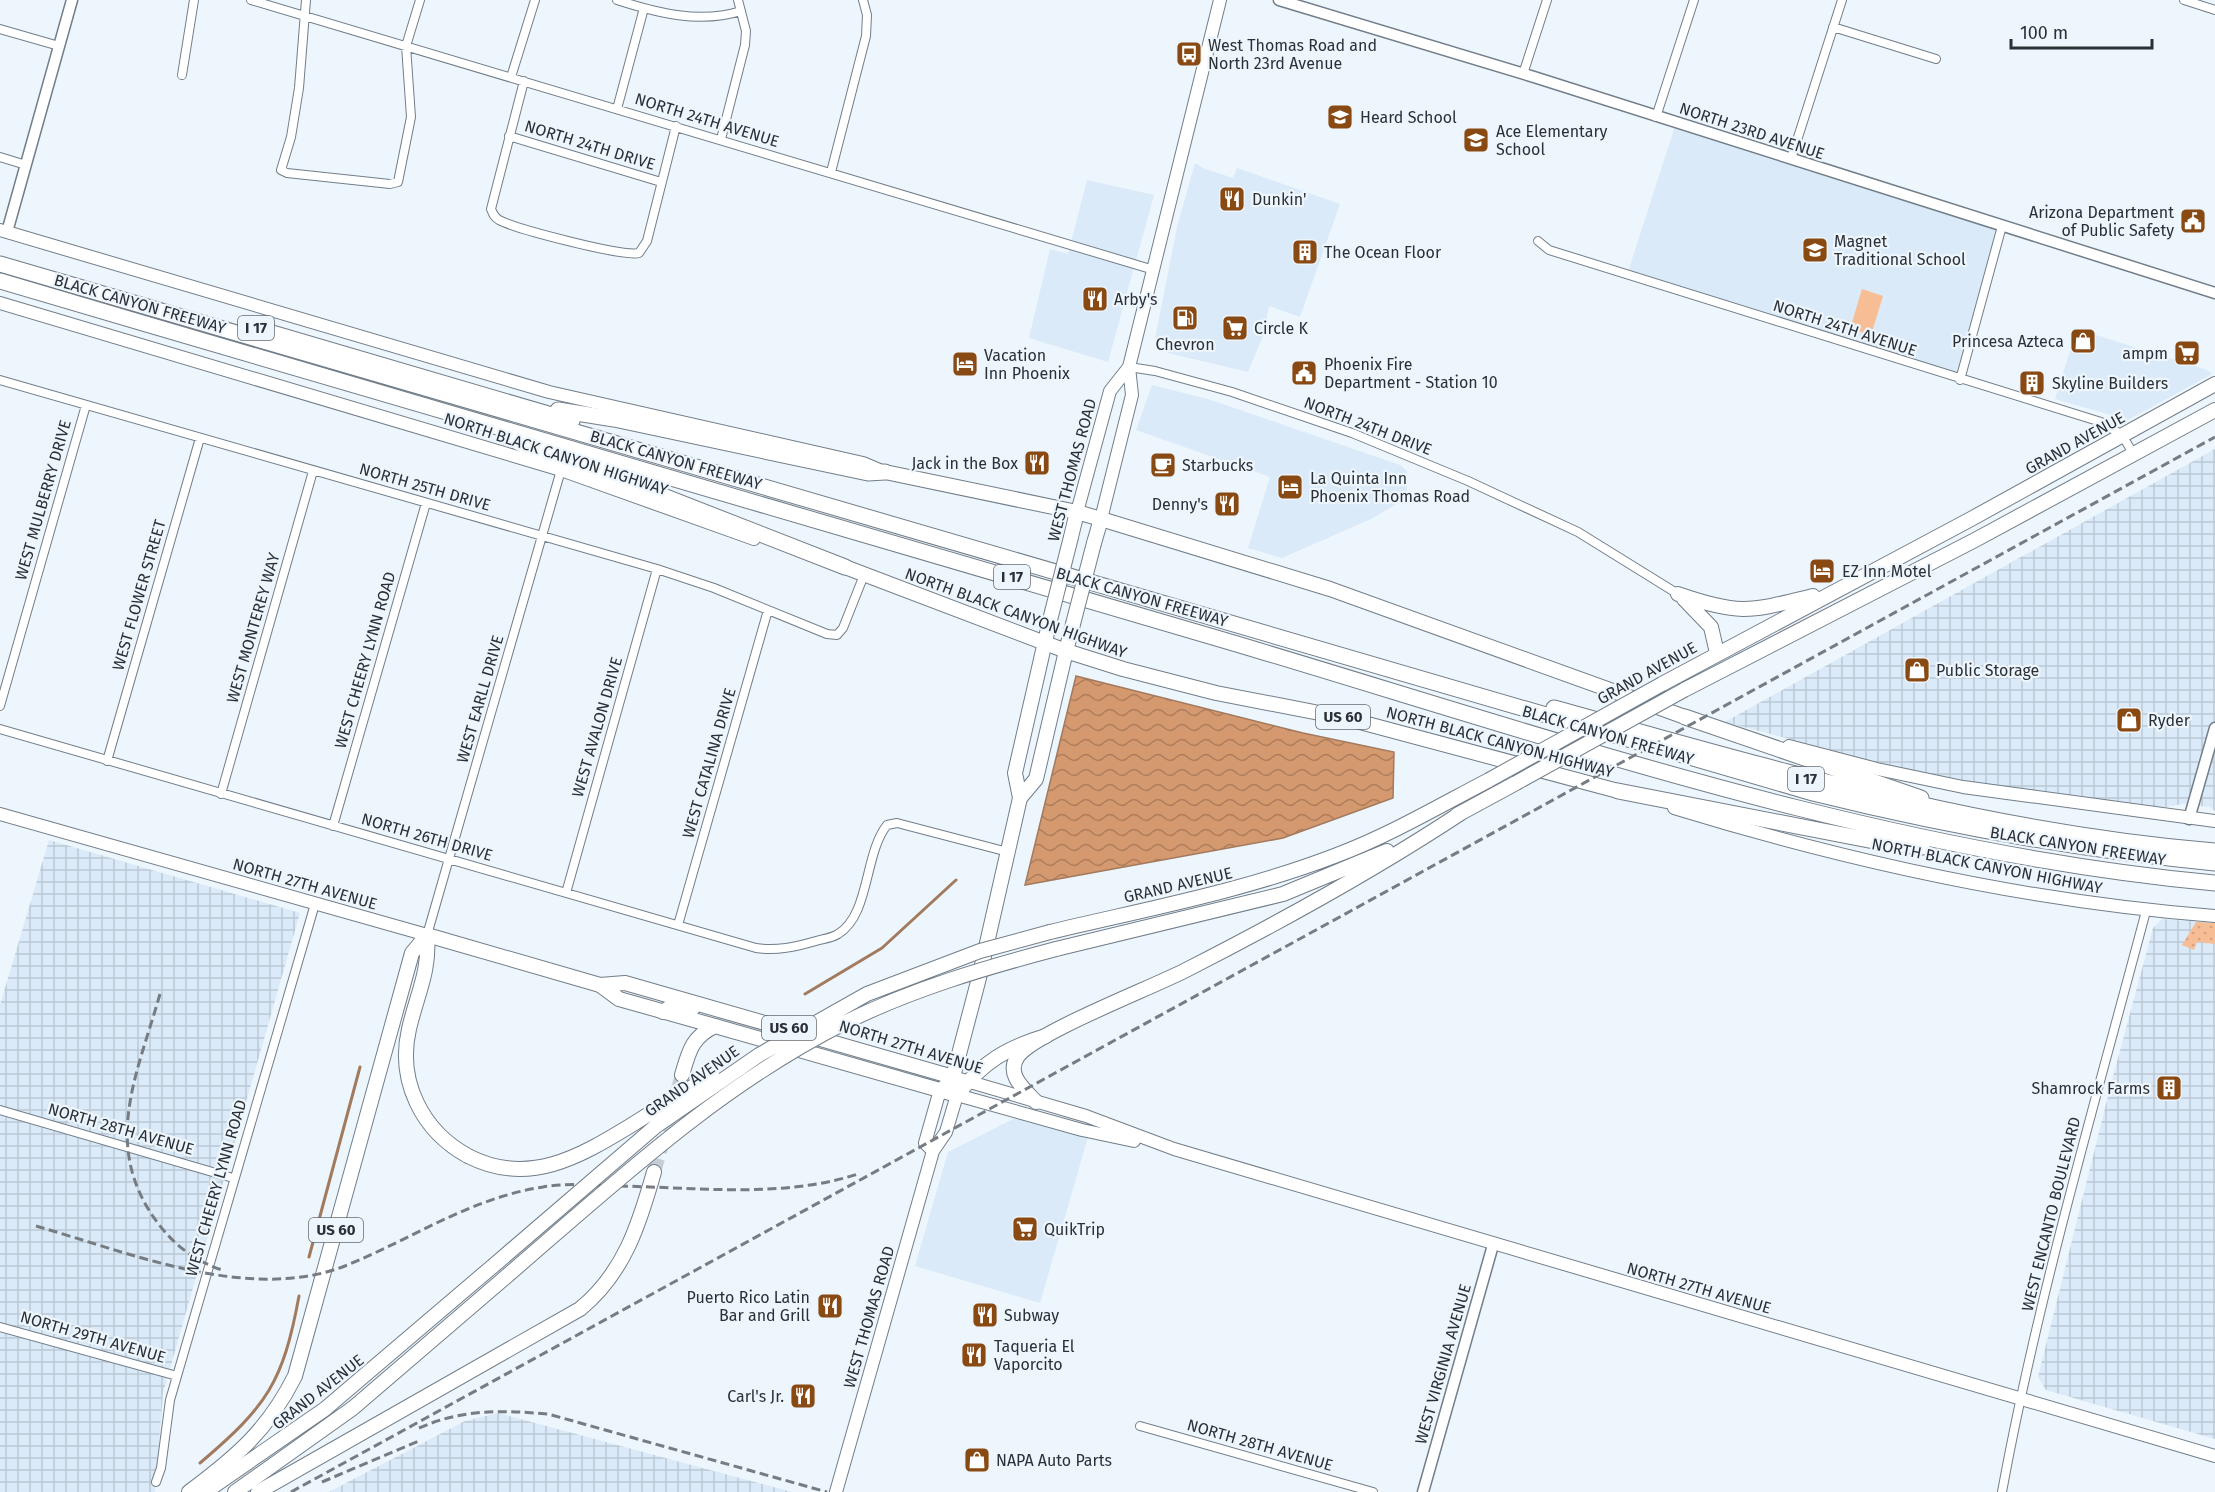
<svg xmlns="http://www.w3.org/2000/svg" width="2215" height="1492" font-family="'Fira Sans',sans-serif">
<defs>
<pattern id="industrial-grid" width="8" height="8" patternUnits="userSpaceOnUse" patternTransform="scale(1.5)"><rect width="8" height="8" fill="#daeaf8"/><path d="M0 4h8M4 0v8" fill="none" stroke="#bbc9d5"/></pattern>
<pattern id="park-dots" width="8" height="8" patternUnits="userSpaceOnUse" patternTransform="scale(1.5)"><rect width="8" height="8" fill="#f7bd95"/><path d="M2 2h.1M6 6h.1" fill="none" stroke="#d4a381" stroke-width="1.8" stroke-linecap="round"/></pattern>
<pattern id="water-waves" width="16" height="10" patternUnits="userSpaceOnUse" patternTransform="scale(1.5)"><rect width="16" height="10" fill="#d5996f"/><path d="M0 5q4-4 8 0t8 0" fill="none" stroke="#ad7d5c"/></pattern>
</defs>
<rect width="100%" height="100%" fill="#edf5fd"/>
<path fill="#daeaf8" d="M1676 123 2002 226 1960 380 1627 275Z
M1195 163 1205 169 1233 178 1237 168 1340 204 1300 317 1269 306 1263 336 1248 372 1168 353 1173 342 1155 339 1177 227Z
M1087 180 1154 195 1108 362 1029 338 1050 249 1068 254Z
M2077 329 2207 370 2212 374 2128 420 2055 399Z
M1152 385 1211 400 1400 465 1407 471V498L1371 519 1282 558 1248 548 1270 477 1136 430Z
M1019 1116 1088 1137 1040 1303 915 1266 948 1152Z"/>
<path fill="url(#industrial-grid)" d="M2215 449V811L2210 807 2182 804 2155 809 2009 789 1887 765 1725 722Z
M49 840 300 913 163 1393 155 1492H0V1005Z
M2162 919 2215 923V1439L2046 1390 2038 1377 2111 1084 2153 928Z
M498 1413 792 1492H329L465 1421Z"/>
<path fill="url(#park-dots)" d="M2196 922 2215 923V944L2197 942 2194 950 2182 945Z"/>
<path fill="#f7bd95" d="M1862 289 1883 296 1871 335 1850 329Z"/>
<path fill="url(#water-waves)" stroke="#a27a5e" stroke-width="1.5" d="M1076 676 1303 733 1394 752 1393 798 1283 838 1025 885Z"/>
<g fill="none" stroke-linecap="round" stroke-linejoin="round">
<path stroke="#a27a5e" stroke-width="3" d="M805 994 882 948 956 880
M309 1257 360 1067
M200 1463C267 1406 283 1383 299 1296"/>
<path stroke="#c6ced5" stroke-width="14" stroke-dasharray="14 7" stroke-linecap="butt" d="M654 1172 682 1075"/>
<defs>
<path id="minor" d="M251 0 1154 270
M306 0 299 88 291 137 281 170 287 173 390 184 398 182 411 117 406 46 420 0
M617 0C657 13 700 24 741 11
M2184 0 2215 10
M1833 27 1936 59
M0 29 59 46
M1523 74 1547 0
M182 75 194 0
M511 77 535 0
M524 81 491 209C493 214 494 217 499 220 516 229 623 257 639 253L647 241 676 126
M617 109 644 8
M1656 117 1694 0
M509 136 661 182
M721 139 745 45 746 31 738 0
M0 157 26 165
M1791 159 1842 0
M831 172 866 36 867 15 863 0
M1538 241 1549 250 2101 422 2122 435 2134 455
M1129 367 1155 371 1232 392 1352 433 1468 481 1578 532 1678 594
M0 380 657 569 714 588 827 634 837 635 843 628 864 575
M1960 380 2002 226
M0 706 86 405
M0 729 756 948C777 951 795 947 816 941 823 939 832 938 838 934 870 915 864 854 887 825L897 823 1008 852
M107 761 200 438
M221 794 313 471
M333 826 426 503
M566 893 657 569
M678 925 768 610
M427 935 561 470
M0 1110 233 1178
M0 1327 177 1376
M1140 1426 1373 1492
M156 1482 161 1468 170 1400 315 904
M2002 1492C2038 1296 2095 1103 2146 911"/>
<path id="tertiary" d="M1279 0 1534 77 2215 293
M7 232 72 0
M2189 819 2215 728
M1423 1492 1493 1245"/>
<path id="secondary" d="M0 230 549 392 863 463 884 472
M0 303 561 470 754 539
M1077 512 1110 391 1129 367
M1101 519 1132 395 1129 367 1220 0
M1789 746 1877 769 1963 787 2215 821
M1674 808C1850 862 2032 902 2215 916
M0 814 427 935
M933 1151 925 1143 940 1090 953 1077 1086 1116 1174 1149 2215 1456
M836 1492 933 1151 946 1132 957 1095 1082 1130 1134 1141"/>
<path id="primary" d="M885 472 1077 512
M1094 543 1101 519
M845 567 1066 651 1073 624
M1678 594C1741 616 1751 611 1813 596
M1684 599 1711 627 1717 653
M1662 684 1971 519 2215 384
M1684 690 1975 540 2215 410
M1457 815 1516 783
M1050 932C1146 909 1244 891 1337 855 1390 835 1439 806 1489 780
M427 935C430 972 417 994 409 1029 397 1081 422 1131 468 1156
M1056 949 1283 894 1387 851
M600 985 619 999 715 1026
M1036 1102C1024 1089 1005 1074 1018 1056 1036 1032 1154 987 1188 969 1282 921 1375 870 1464 811
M205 1492 325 1409 493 1266
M235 1492 353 1408 508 1275"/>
<path id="trunk" d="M1071 537 1077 512 1101 519 1330 589 1685 717
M1020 798 1036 779 1066 651 1123 669 1216 693 1345 718 1618 791
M663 1012 671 1006 693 1008
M682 1075C689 1051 692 1037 715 1026L957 1095
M957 1095 953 1077 979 978 1020 798 1015 773 1050 620
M957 1095C983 1062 1006 1048 1046 1036
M189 1492C236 1457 268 1430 295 1376L412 953 427 935 600 985 625 983 953 1077
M258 1492 580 1309C624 1273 639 1225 654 1172"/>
<path id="motorway" d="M0 264 1813 793C1946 826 2079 850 2215 863
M0 281C410 402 821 520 1230 642 1553 738 1878 852 2215 883
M272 333 572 421
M558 410 614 419 868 473 885 472
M506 436 527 447 635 485 845 567
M1554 708C1775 769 1984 832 2215 851
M1685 717 1921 798
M1618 791 1879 842 1922 847"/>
</defs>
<use href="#minor" stroke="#727e89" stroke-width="10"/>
<use href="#tertiary" stroke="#727e89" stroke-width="13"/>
<use href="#secondary" stroke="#727e89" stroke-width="14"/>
<use href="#primary" stroke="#727e89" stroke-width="16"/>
<use href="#trunk" stroke="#727e89" stroke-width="16"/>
<use href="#motorway" stroke="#727e89" stroke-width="17"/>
<use href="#minor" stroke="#fff" stroke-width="8"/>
<use href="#tertiary" stroke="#fff" stroke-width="10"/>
<use href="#secondary" stroke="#fff" stroke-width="12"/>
<use href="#primary" stroke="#fff" stroke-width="14"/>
<use href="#trunk" stroke="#fff" stroke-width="14"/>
<use href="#motorway" stroke="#fff" stroke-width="15"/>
<path stroke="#767c82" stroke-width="3" stroke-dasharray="9 4.5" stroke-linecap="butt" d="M160 994C137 1075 101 1146 157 1222 174 1245 195 1261 222 1270
M36 1226C131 1253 249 1303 345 1266 412 1239 470 1198 543 1187 566 1183 591 1185 615 1186 696 1187 780 1199 858 1174
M419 1428C463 1409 500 1410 548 1414L827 1492
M322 1482 419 1441
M291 1492 2215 437"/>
<defs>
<path id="primary-bridge" d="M1073 624 1094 543
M1489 780 1662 684
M1516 783 1684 690
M468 1156C528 1187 579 1157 630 1126 657 1109 684 1092 712 1075
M493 1266 656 1126 759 1055 867 994 980 951 1050 932
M508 1275C615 1183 718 1086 846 1022 913 989 984 968 1056 949"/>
<path id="trunk-bridge" d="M1050 620 1071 537"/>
</defs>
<use href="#primary-bridge" stroke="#727e89" stroke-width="16" stroke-linecap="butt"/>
<use href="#trunk-bridge" stroke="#727e89" stroke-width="16" stroke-linecap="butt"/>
<use href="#primary-bridge" stroke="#fff" stroke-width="14"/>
<use href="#trunk-bridge" stroke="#fff" stroke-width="14"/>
</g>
<defs>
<symbol id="bus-square" viewBox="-11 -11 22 22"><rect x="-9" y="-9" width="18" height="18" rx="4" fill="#894912" stroke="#edf5fd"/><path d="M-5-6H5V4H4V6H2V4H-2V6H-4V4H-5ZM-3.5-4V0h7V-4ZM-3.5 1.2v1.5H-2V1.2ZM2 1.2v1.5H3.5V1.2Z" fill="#fff"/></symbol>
<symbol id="school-square" viewBox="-11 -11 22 22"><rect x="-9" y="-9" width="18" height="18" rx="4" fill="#894912" stroke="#edf5fd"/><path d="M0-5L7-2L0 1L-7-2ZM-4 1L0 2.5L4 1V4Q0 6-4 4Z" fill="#fff"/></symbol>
<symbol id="restaurant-square" viewBox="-11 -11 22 22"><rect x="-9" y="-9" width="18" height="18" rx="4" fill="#894912" stroke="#edf5fd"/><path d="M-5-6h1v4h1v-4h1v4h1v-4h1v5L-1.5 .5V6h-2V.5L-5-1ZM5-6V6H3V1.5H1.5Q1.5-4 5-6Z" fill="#fff"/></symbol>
<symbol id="civic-square" viewBox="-11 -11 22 22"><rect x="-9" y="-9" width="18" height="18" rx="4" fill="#894912" stroke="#edf5fd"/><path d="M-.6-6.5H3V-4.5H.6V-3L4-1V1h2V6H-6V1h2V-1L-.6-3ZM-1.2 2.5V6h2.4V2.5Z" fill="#fff"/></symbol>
<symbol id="building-square" viewBox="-11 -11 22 22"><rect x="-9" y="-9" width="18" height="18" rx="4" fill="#894912" stroke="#edf5fd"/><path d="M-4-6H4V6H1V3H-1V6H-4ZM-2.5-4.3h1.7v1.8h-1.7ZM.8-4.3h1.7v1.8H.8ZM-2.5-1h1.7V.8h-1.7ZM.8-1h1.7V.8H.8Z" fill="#fff"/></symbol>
<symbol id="fuel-square" viewBox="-11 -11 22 22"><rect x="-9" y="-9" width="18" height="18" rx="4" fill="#894912" stroke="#edf5fd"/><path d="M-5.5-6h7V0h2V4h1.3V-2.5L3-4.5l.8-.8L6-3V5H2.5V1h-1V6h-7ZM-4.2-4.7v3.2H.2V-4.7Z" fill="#fff"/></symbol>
<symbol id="supermarket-square" viewBox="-11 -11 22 22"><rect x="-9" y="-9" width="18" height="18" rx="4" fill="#894912" stroke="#edf5fd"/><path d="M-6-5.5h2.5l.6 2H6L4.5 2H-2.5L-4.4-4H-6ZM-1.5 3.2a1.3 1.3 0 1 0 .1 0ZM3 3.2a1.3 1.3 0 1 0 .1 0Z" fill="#fff"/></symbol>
<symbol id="shop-square" viewBox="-11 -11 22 22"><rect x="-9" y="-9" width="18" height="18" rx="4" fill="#894912" stroke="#edf5fd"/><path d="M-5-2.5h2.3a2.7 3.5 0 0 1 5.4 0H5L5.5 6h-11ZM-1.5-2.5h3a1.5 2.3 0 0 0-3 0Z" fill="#fff"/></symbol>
<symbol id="hotel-square" viewBox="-11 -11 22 22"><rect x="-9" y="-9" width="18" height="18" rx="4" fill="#894912" stroke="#edf5fd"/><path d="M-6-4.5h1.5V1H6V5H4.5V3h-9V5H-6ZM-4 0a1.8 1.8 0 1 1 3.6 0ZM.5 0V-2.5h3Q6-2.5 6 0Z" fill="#fff"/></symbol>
<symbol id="cafe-square" viewBox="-11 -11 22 22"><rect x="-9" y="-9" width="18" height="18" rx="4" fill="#894912" stroke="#edf5fd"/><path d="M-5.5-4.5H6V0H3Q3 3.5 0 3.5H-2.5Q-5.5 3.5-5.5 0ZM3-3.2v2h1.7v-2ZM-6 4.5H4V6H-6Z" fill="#fff"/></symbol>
</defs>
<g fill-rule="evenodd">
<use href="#bus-square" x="1174" y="39" width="30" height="30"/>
<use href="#school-square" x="1325" y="102" width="30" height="30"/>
<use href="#school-square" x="1461" y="125" width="30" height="30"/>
<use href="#restaurant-square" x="1217" y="184" width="30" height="30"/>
<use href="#civic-square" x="2178" y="206" width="30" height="30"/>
<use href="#school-square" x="1800" y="235" width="30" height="30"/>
<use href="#building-square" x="1290" y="237" width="30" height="30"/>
<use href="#restaurant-square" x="1080" y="284" width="30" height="30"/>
<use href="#fuel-square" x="1170" y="303" width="30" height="30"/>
<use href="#supermarket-square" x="1220" y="313" width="30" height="30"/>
<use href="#shop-square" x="2068" y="326" width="30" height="30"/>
<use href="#supermarket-square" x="2172" y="338" width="30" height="30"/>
<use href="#hotel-square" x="950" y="349" width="30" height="30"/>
<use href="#civic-square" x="1289" y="358" width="30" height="30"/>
<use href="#building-square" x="2017" y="368" width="30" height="30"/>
<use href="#restaurant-square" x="1022" y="448" width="30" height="30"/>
<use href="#cafe-square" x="1148" y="450" width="30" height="30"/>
<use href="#hotel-square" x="1275" y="472" width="30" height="30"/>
<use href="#restaurant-square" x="1212" y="489" width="30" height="30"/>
<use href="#hotel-square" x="1807" y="556" width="30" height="30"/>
<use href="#shop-square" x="1902" y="655" width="30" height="30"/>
<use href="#shop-square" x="2114" y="705" width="30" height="30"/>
<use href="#building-square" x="2154" y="1073" width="30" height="30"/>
<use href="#supermarket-square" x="1010" y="1214" width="30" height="30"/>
<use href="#restaurant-square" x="815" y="1291" width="30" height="30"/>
<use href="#restaurant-square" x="970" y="1300" width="30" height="30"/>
<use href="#restaurant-square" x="959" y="1340" width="30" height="30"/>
<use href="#restaurant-square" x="788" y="1381" width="30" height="30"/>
<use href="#shop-square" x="962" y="1445" width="30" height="30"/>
</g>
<g text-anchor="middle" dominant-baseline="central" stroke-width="4.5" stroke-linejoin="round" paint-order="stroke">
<g fill="#edf5fd" stroke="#656b71" stroke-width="1.5">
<rect x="238" y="316" width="36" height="24" rx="4.5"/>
<rect x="994" y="565" width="36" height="24" rx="4.5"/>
<rect x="1316" y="705" width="54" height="24" rx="4.5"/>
<rect x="1788" y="767" width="36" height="24" rx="4.5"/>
<rect x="762" y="1016" width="54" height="24" rx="4.5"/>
<rect x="309" y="1218" width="54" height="24" rx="4.5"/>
</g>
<g font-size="15" font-weight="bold" fill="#2b3035">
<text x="256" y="328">I 17</text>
<text x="1012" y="577">I 17</text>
<text x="1343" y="717">US 60</text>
<text x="1806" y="779">I 17</text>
<text x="789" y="1028">US 60</text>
<text x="336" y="1230">US 60</text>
</g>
<g font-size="16" fill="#2b3035" stroke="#edf5fd" text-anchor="start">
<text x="1208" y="45">West Thomas Road and<tspan x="1208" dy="18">North 23rd Avenue</tspan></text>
<text x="1360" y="117">Heard School</text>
<text x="1496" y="131">Ace Elementary<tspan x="1496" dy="18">School</tspan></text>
<text x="1252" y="199">Dunkin'</text>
<text x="2174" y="212" text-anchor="end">Arizona Department<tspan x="2174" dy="18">of Public Safety</tspan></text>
<text x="1834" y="241">Magnet<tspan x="1834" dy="18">Traditional School</tspan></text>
<text x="1324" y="252">The Ocean Floor</text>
<text x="1114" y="299">Arby's</text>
<text x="1254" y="328">Circle K</text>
<text x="2064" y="341" text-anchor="end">Princesa Azteca</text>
<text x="1185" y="344" text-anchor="middle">Chevron</text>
<text x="2168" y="353" text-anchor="end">ampm</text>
<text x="984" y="355">Vacation<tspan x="984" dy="18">Inn Phoenix</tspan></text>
<text x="1324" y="364">Phoenix Fire<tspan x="1324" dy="18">Department - Station 10</tspan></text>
<text x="2052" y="383">Skyline Builders</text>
<text x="1018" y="463" text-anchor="end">Jack in the Box</text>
<text x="1182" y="465">Starbucks</text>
<text x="1310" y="478">La Quinta Inn<tspan x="1310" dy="18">Phoenix Thomas Road</tspan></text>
<text x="1208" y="504" text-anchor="end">Denny's</text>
<text x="1842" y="571">EZ Inn Motel</text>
<text x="1936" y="670">Public Storage</text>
<text x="2148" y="720">Ryder</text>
<text x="2150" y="1088" text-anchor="end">Shamrock Farms</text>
<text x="1044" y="1229">QuikTrip</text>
<text x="810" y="1297" text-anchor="end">Puerto Rico Latin<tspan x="810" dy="18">Bar and Grill</tspan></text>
<text x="1004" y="1315">Subway</text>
<text x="994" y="1346">Taqueria El<tspan x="994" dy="18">Vaporcito</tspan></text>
<text x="784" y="1396" text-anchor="end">Carl's Jr.</text>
<text x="996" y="1460">NAPA Auto Parts</text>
</g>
<g font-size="16" fill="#2b3035" stroke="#edf5fd">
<text transform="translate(707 120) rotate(17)">NORTH 24TH AVENUE</text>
<text transform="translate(1752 131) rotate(18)">NORTH 23RD AVENUE</text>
<text transform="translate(590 145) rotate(17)">NORTH 24TH DRIVE</text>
<text transform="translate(140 304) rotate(16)">BLACK CANYON FREEWAY</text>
<text transform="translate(1845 328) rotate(18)">NORTH 24TH AVENUE</text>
<text transform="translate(1368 426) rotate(21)">NORTH 24TH DRIVE</text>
<text transform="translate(2075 443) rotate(-29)">GRAND AVENUE</text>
<text transform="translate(556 454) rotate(18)">NORTH BLACK CANYON HIGHWAY</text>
<text transform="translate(676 460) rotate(16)">BLACK CANYON FREEWAY</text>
<text transform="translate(1072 470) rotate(-75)">WEST THOMAS ROAD</text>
<text transform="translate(425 487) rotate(16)">NORTH 25TH DRIVE</text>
<text transform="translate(43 500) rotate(-74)">WEST MULBERRY DRIVE</text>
<text transform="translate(139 595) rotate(-74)">WEST FLOWER STREET</text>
<text transform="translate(1142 597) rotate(16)">BLACK CANYON FREEWAY</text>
<text transform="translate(1016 613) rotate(20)">NORTH BLACK CANYON HIGHWAY</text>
<text transform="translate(253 628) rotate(-74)">WEST MONTEREY WAY</text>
<text transform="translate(365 660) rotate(-74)">WEST CHEERY LYNN ROAD</text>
<text transform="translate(1647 673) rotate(-29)">GRAND AVENUE</text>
<text transform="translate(480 699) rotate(-74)">WEST EARLL DRIVE</text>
<text transform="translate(597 727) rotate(-74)">WEST AVALON DRIVE</text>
<text transform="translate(1608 735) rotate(16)">BLACK CANYON FREEWAY</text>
<text transform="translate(1500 742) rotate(15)">NORTH BLACK CANYON HIGHWAY</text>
<text transform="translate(709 763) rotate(-74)">WEST CATALINA DRIVE</text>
<text transform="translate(427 837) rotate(16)">NORTH 26TH DRIVE</text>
<text transform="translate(2078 846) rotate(9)">BLACK CANYON FREEWAY</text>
<text transform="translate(1987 866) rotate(11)">NORTH BLACK CANYON HIGHWAY</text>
<text transform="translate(305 884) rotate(16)">NORTH 27TH AVENUE</text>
<text transform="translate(1178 885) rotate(-13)">GRAND AVENUE</text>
<text transform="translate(911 1047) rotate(17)">NORTH 27TH AVENUE</text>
<text transform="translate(692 1081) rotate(-35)">GRAND AVENUE</text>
<text transform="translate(121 1129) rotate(16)">NORTH 28TH AVENUE</text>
<text transform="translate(216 1188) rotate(-74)">WEST CHEERY LYNN ROAD</text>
<text transform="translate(2051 1214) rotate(-76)">WEST ENCANTO BOULEVARD</text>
<text transform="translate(1699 1288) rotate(16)">NORTH 27TH AVENUE</text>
<text transform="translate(869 1317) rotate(-74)">WEST THOMAS ROAD</text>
<text transform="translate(93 1337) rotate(16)">NORTH 29TH AVENUE</text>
<text transform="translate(1443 1364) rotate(-74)">WEST VIRGINIA AVENUE</text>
<text transform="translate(318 1392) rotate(-38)">GRAND AVENUE</text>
<text transform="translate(1260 1445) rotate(16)">NORTH 28TH AVENUE</text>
</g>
</g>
<path d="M2011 39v9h141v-9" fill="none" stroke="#2b3035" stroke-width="3"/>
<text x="2020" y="39" font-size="18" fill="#2b3035" stroke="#edf5fd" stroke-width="4.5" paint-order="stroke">100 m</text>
</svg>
